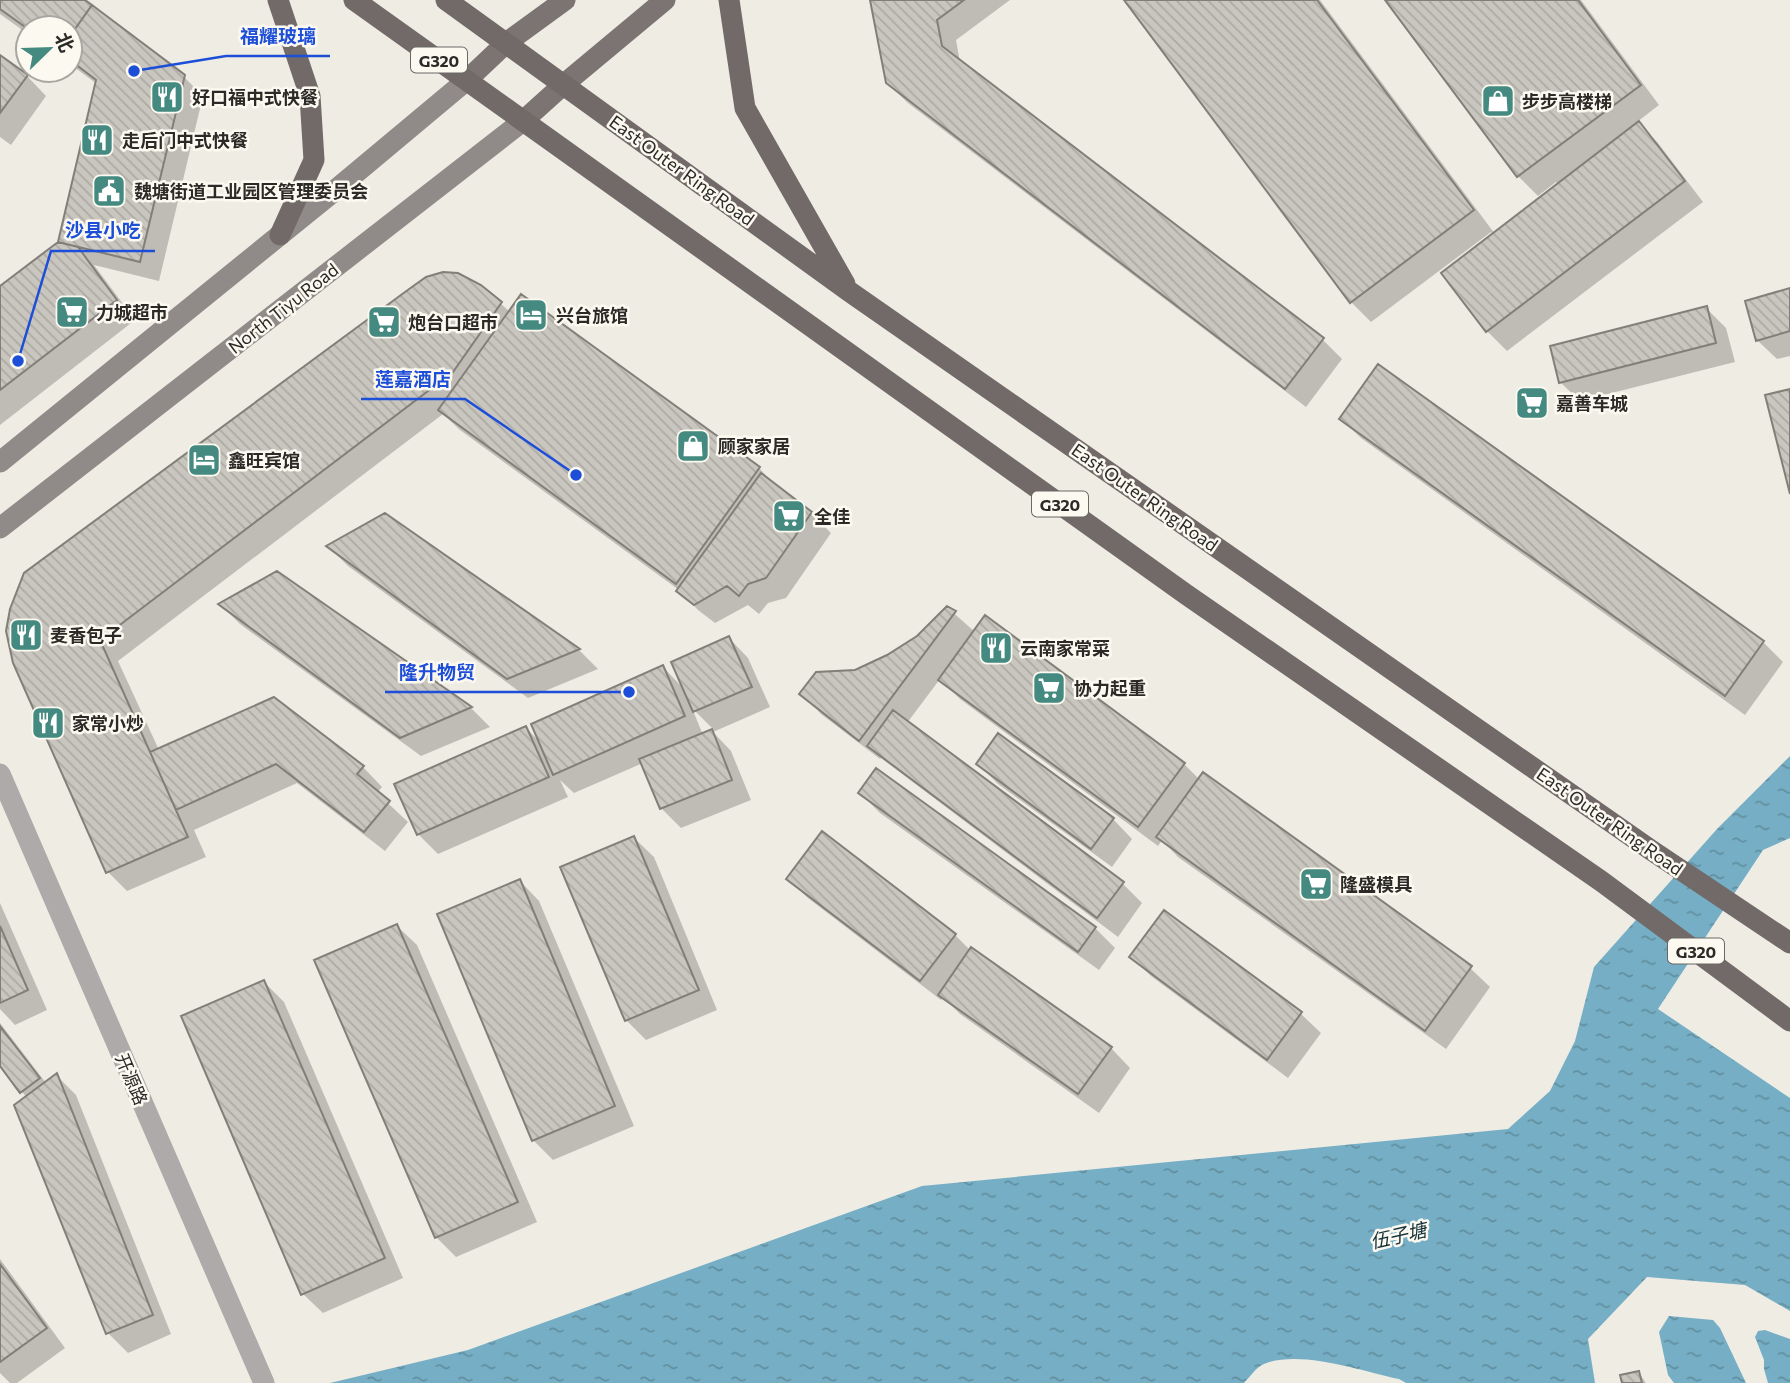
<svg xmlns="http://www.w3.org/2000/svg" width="1790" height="1383" font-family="Commissioner,'Noto Sans SC',sans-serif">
<defs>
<pattern id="water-ripples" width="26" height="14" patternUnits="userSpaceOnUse" patternTransform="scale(1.75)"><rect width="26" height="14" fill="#76afc5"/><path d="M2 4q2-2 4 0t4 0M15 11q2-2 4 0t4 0" fill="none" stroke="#618fa0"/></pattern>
<pattern id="building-back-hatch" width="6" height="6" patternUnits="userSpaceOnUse" patternTransform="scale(1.75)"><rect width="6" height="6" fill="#c9c6bf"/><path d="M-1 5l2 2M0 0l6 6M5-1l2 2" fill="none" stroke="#adaaa4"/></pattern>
</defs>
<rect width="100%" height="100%" fill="#efece4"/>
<path fill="url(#water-ripples)" d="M1790 756V838L1763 850 1658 1009 1790 1098V1311L1745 1285 1647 1277 1588 1339 1595 1383H1406L1399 1379C1362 1371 1299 1349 1264 1364 1256 1367 1250 1377 1244 1383H330L468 1350 922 1186 1508 1129 1550 1091 1575 1041 1594 967 1717 829Z
M1669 1316 1713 1320 1720 1328 1746 1383H1674L1668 1375 1659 1332Z
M1765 1330 1790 1339V1383H1768L1764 1369V1360L1755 1337 1758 1331Z"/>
<path fill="#0003" fill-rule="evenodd" d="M0 0H82L183 76 203 96 159 281 94 265 135 320 0 425V288L59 243 97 84 70 64V28H28V34L0 14Z
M872 0H1010L956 40 960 62 1323 340 1342 359 1306 407 908 103 887 83Z
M1126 0H1320L1495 234 1558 185 1556 182 1538 196 1518 176 1387 0H1581L1659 105 1637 122 1658 143 1703 202 1507 351 1487 331 1443 273 1493 235 1491 232 1371 322 1351 302Z
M0 57 27 76 46 96 11 145 0 137Z
M1790 290V356L1777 359 1757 340Z
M500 303 510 312 759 468 778 488 811 513 831 533 786 598 768 603 759 614 748 605 715 623 698 610 679 590 460 430 443 414 118 661 159 750 363 767 382 787 377 793 408 822 385 851 297 783 194 830 206 857 127 891 108 872 15 662Z
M1706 308 1726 328 1735 362 1580 401 1560 382Z
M1379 366 1763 642 1783 662 1745 715 1361 438 1341 419Z
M385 515 579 650 598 669 528 698 348 566 329 547Z
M277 573 471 708 490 727 421 756 240 624 221 605Z
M948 608 975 632 1184 764 1200 780 1470 968 1490 987 1446 1049 1178 857 1162 840 1158 846 960 699 940 679 907 723 1123 884 1142 903 1118 937 881 758 880 759 821 714 802 694 888 657 919 638Z
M729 638 748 658 770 707 713 732 731 751 751 800 681 828 661 808 643 763 574 793 560 780 568 797 438 854 418 834 526 728 541 743 663 667 685 690ZM692 708 714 730 703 735Z
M978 764 1113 819 1132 839 1112 867 998 784Z
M860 793 1095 928 1115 948 1099 970 880 813Z
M823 834 955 935 971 951 1111 1048 1130 1068 1099 1113 960 1014 943 997 941 1000 808 898 788 879Z
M634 838 654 857 717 1010 646 1040 626 1020Z
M520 881 539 901 634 1126 553 1160 533 1140Z
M0 903 47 1010 15 1025 0 1009Z
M1164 912 1301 1014 1321 1033 1288 1078 1151 976 1131 957Z
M397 926 417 945 537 1222 456 1257 436 1237Z
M264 982 284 1002 403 1278 323 1313 303 1294Z
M0 1023 46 1083 57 1076 76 1095 171 1334 128 1353 108 1333 27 1098 0 1064Z
M0 1259 65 1348 17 1383H10L0 1373Z
M1639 1373 1646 1383H1624Z"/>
<path fill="url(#building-back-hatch)" stroke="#827f78" stroke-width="2" d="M0 0H85L92 5 70 36V28L28 29 0 9Z
M870 0H964L937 20 942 46 1324 338 1285 389 886 83Z
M1124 0H1317L1474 210 1350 303Z
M1385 0H1578L1641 85 1517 177Z
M92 5 185 75 140 262 58 242 96 80 70 60V36Z
M0 55 28 75 0 113Z
M1639 121 1685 181 1486 332 1441 273Z
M58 242 78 247 117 300 0 390V286Z
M443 272 458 273 481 285 502 302 453 372 100 640 188 837 106 873 13 663 6 631 10 609 24 573 405 292 426 277Z
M1790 288V331L1756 341 1745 301Z
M521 294 760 467 676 584 438 410Z
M1707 306 1716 343 1559 383 1550 346Z
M1378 364 1764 641 1725 696 1339 419Z
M1790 389V494L1765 395Z
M761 473 812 512 766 578 748 584 739 596 727 586 694 605 676 591Z
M385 513 580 649 507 679 326 546Z
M277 571 472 707 400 738 218 604Z
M947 606 956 611 859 741 799 694 816 672 855 670 887 655 917 636Z
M985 615 1185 763 1138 827 938 680Z
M729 636 752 687 693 712 671 662Z
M663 665 685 716 553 775 531 724Z
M274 697 364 766 357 774 390 801 364 832 276 764 176 810 150 752Z
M893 710 1124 882 1097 918 867 746Z
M526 726 549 777 417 835 394 784Z
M712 729 732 780 660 809 639 759Z
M998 733 1114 818 1091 849 976 764Z
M876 768 1096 927 1078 952 858 793Z
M1203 772 1472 966 1425 1031 1156 837Z
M822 831 956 934 920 981 786 879Z
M634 836 699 990 625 1021 560 867Z
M520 879 615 1106 532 1141 437 914Z
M1164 910 1302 1012 1267 1060 1129 957Z
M397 924 518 1202 435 1238 314 960Z
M0 926 28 990 0 1003Z
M971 947 1112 1047 1078 1094 938 995Z
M264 980 385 1258 301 1295 181 1016Z
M0 1026 40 1078 20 1093 0 1066Z
M57 1073 153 1315 106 1334 14 1105Z
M0 1264 47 1328 0 1362Z
M1639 1371 1642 1383H1622L1620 1375Z"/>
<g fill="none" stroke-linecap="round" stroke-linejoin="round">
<path stroke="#aeaaa9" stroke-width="21" d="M0 774 264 1383"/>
<path stroke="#908b89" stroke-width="21" d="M0 462 333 192 467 80
M0 528 523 121"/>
<path stroke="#7b7472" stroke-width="21" d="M467 80 506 43 565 0
M523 121 563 85 665 0"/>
<path stroke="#726a68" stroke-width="21" d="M278 0 310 96 314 160 280 235
M354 0 1187 595 1601 881 1790 1021
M446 0 850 292 1651 850 1790 943
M729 0 745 108 845 284"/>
</g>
<defs>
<symbol id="restaurant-square" viewBox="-11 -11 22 22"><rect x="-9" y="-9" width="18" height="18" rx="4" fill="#448a81" stroke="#fcf9f1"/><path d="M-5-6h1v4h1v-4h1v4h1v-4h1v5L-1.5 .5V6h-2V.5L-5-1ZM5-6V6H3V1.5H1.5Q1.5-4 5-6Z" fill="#fff"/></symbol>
<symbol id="shop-square" viewBox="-11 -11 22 22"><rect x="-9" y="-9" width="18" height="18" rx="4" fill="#448a81" stroke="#fcf9f1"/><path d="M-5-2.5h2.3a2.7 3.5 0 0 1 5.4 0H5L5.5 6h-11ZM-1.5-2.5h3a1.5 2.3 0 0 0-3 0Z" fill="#fff"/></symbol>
<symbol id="civic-square" viewBox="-11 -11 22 22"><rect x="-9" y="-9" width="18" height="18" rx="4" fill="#448a81" stroke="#fcf9f1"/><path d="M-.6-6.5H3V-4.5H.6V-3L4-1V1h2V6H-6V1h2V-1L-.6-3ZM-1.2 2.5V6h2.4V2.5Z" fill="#fff"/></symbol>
<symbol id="supermarket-square" viewBox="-11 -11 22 22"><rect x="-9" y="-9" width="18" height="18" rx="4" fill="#448a81" stroke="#fcf9f1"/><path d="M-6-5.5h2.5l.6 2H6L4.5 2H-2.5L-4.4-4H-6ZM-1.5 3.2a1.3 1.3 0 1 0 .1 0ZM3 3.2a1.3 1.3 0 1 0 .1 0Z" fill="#fff"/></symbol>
<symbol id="hotel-square" viewBox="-11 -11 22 22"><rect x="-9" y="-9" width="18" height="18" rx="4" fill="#448a81" stroke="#fcf9f1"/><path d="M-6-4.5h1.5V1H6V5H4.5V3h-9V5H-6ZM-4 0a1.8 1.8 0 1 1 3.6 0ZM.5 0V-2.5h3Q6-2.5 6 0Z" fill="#fff"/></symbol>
</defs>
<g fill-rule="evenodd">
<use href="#restaurant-square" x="148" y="78" width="38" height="38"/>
<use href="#shop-square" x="1479" y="82" width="38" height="38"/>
<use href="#restaurant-square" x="78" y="121" width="38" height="38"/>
<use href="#civic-square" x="90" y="172" width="38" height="38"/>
<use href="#supermarket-square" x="53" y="293" width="38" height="38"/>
<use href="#hotel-square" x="512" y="296" width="38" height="38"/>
<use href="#supermarket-square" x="365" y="303" width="38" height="38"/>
<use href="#supermarket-square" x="1513" y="384" width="38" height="38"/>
<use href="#shop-square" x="674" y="427" width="38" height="38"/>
<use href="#hotel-square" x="185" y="441" width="38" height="38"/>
<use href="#supermarket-square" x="770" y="497" width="38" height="38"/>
<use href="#restaurant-square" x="7" y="616" width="38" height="38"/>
<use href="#restaurant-square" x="977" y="629" width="38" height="38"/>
<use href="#supermarket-square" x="1030" y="669" width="38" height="38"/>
<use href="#restaurant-square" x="29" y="704" width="38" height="38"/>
<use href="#supermarket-square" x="1297" y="865" width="38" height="38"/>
</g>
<g text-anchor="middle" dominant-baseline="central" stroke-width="5" stroke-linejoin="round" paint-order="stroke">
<g fill="#fcf9f1" stroke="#6a6864" stroke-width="2">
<rect x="411" y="47.5" width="56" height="25" rx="5"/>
<rect x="1032" y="491.5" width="56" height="25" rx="5"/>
<rect x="1668" y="938.5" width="56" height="25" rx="5"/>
</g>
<g font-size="16" font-weight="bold" fill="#2b2a27">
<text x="439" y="60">G320</text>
<text x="1060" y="504">G320</text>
<text x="1696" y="951">G320</text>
</g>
<g font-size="18" font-weight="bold" fill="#2b2a27" stroke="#fcf9f1" text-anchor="start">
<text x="192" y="97">好口福中式快餐</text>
<text x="1522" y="101">步步高楼梯</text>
<text x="122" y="140">走后门中式快餐</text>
<text x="134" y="191">魏塘街道工业园区管理委员会</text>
<text x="96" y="312">力城超市</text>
<text x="556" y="315">兴台旅馆</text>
<text x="408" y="322">炮台口超市</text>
<text x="1556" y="403">嘉善车城</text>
<text x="718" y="446">顾家家居</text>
<text x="228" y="460">鑫旺宾馆</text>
<text x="814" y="516">全佳</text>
<text x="50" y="635">麦香包子</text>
<text x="1020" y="648">云南家常菜</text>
<text x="1074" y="688">协力起重</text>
<text x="72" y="723">家常小炒</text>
<text x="1340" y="884">隆盛模具</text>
</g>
<g font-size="18" fill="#2b2a27" stroke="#fcf9f1">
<text transform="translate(682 170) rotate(36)">East Outer Ring Road</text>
<text transform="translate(283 308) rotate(-38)">North Tiyu Road</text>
<text transform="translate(1145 497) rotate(35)">East Outer Ring Road</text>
<text transform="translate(1610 821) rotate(35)">East Outer Ring Road</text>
<text transform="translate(132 1079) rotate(67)">开源路</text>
</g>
<g font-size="19" font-style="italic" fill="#122f39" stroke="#fcf9f1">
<text transform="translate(1398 1235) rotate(-13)">伍子塘</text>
</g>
</g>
<path fill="none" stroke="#1d4ed8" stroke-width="2.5" d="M134 71L226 56H330M18 361L51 251H155M576 475L465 399H361M629 692L489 692H385"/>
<g fill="#1d4ed8" stroke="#fcf9f1" stroke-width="2.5">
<circle cx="134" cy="71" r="7"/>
<circle cx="18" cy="361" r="7"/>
<circle cx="576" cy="475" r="7"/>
<circle cx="629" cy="692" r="7"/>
</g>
<g font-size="19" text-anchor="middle" font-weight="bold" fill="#1d4ed8" stroke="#fcf9f1" stroke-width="5" stroke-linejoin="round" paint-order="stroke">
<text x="278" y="43">福耀玻璃</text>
<text x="103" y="237">沙县小吃</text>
<text x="413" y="386">莲嘉酒店</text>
<text x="437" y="679">隆升物贸</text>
</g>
<g transform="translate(49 49) rotate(67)"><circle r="33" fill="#fcf9f1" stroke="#a8a6a0" stroke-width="2"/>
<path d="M0-5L12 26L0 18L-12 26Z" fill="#448a81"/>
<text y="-10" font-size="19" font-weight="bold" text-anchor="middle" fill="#2b2a27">北</text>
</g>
</svg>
